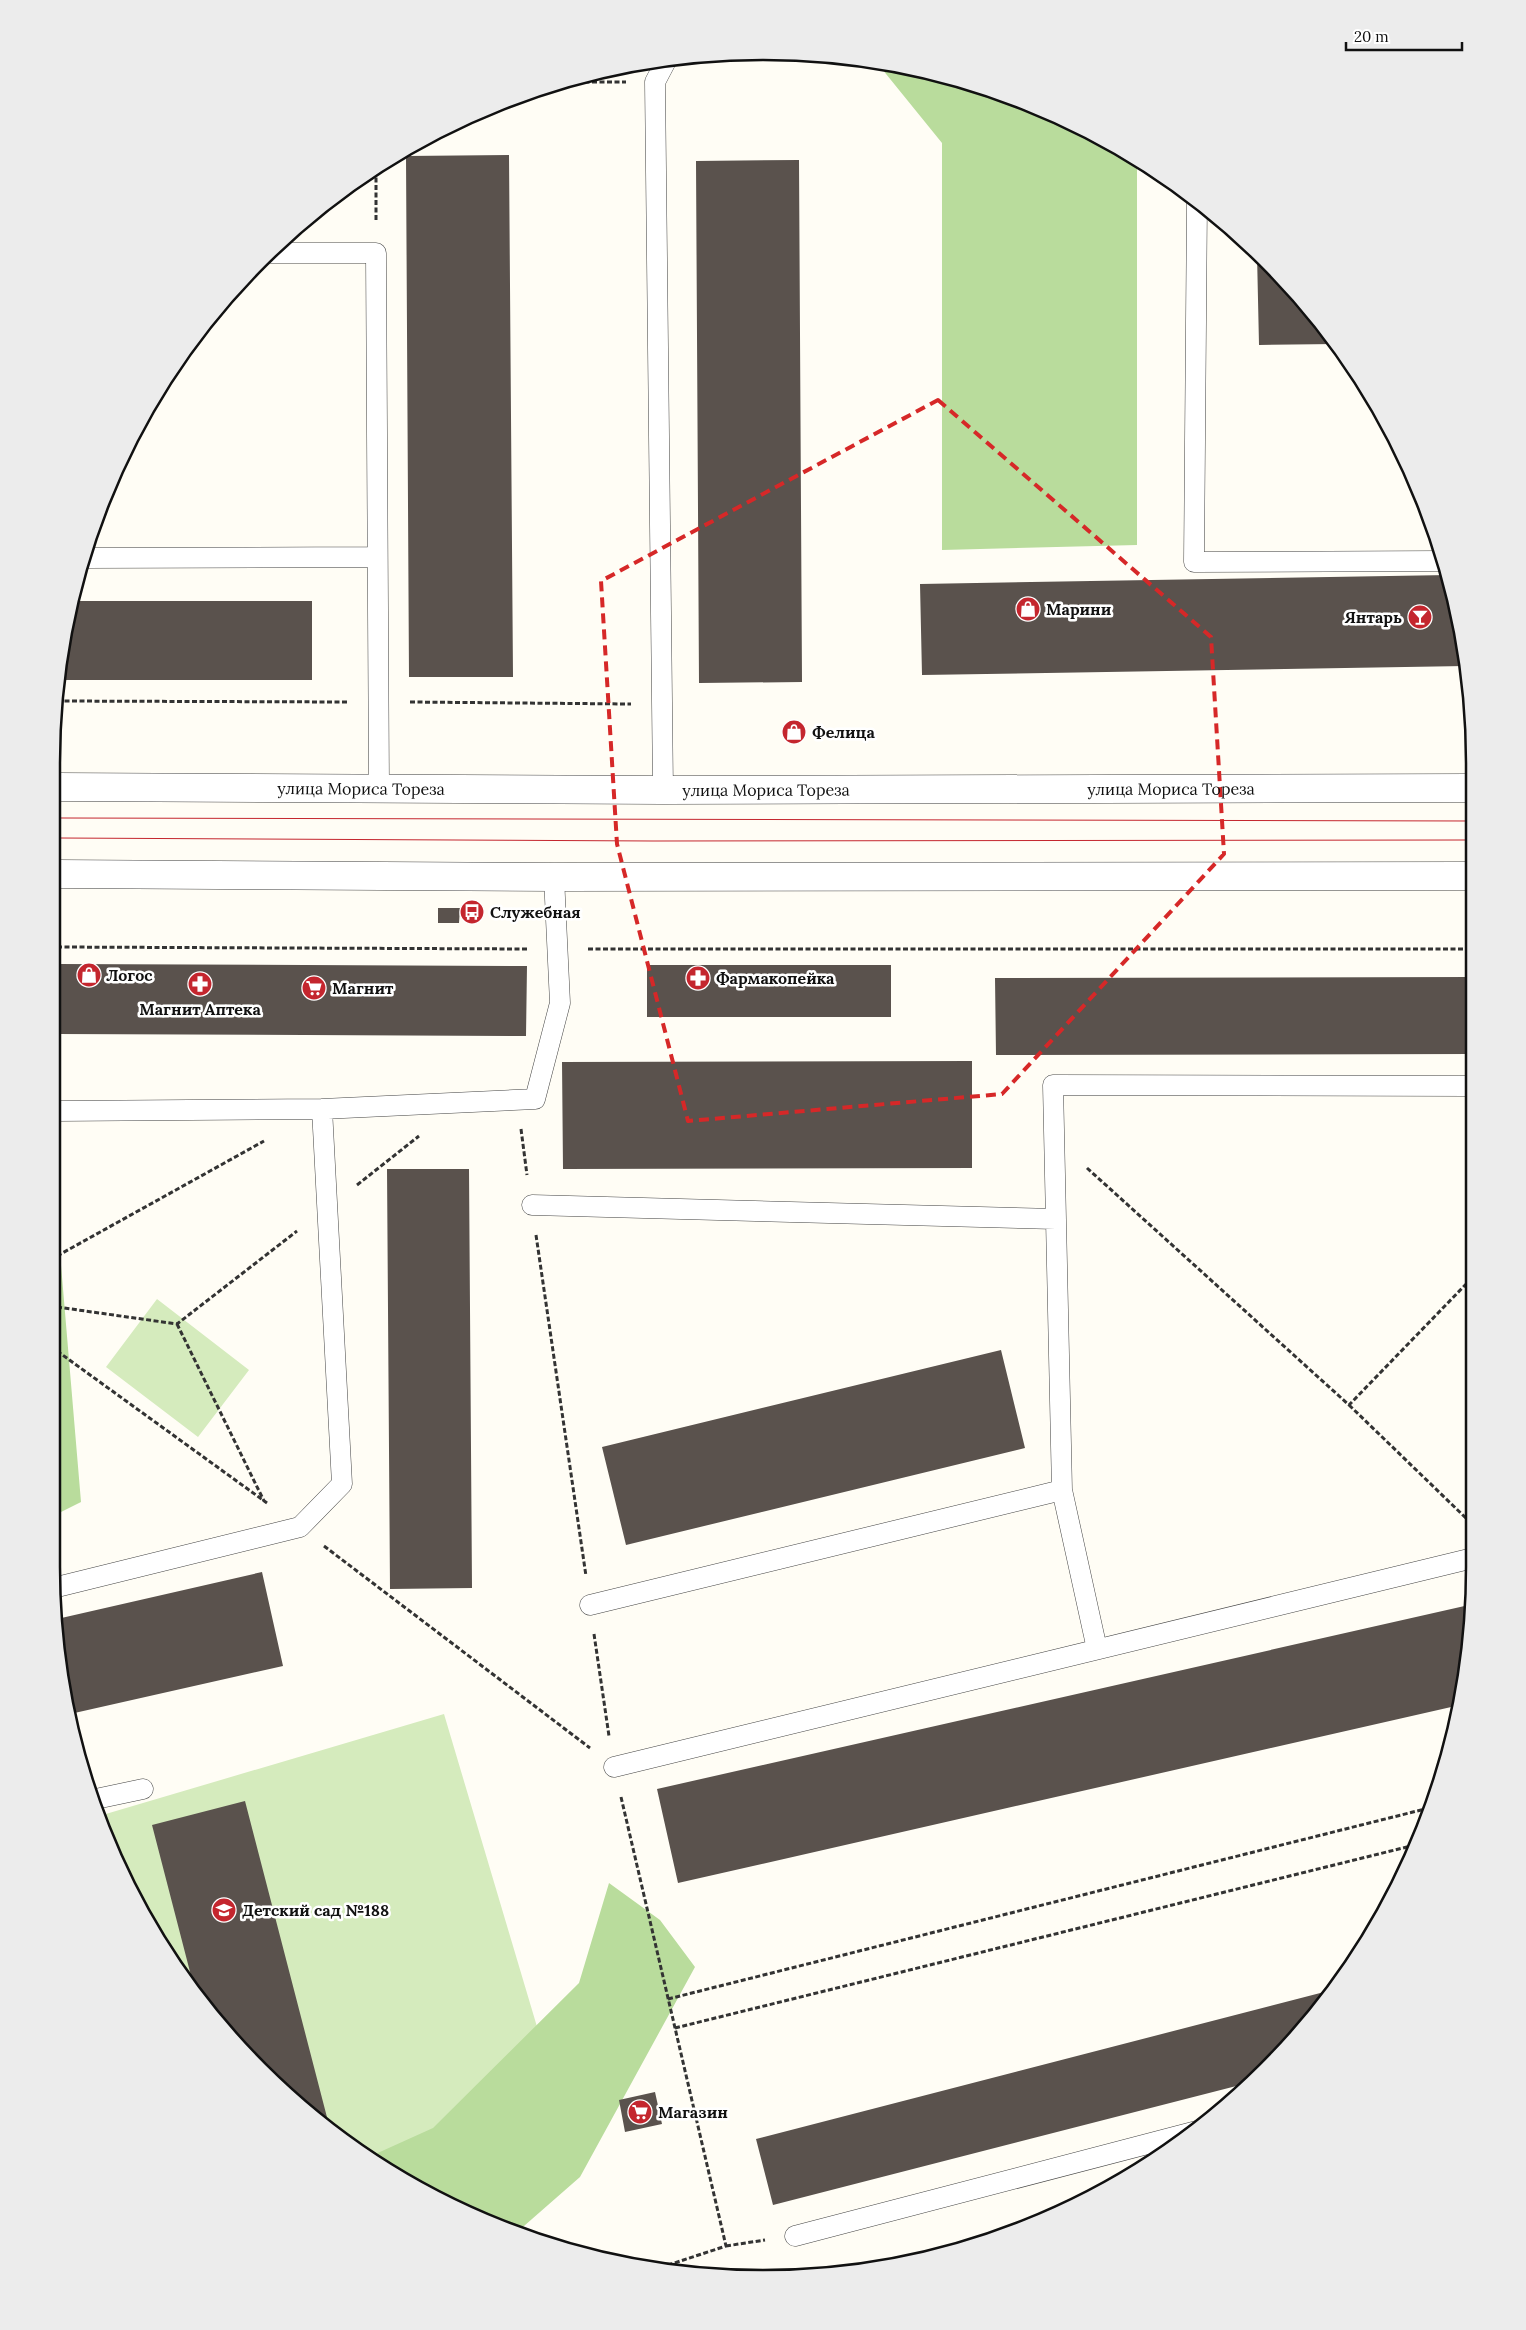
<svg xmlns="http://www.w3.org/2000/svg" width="1526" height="2330" font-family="Lora,serif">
<rect width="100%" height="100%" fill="#fffdf5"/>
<path fill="#d5ebbd" d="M157 1299 249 1370 198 1437 106 1367Z
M444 1714 571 2141 422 2185 329 2131 228 2037 171 1963 99 1816Z"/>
<path fill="#b9dc9c" d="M856 57 992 89 1119 147 1137 160V545L942 550V143L882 69Z
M57 1260 61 1265 81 1502 57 1514Z
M609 1883 660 1920 695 1967 580 2177 516 2233 491 2225 371 2156 433 2128 579 1983Z"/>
<path fill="#5a524d" d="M509 155 513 677H409L406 156Z
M799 160 802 682 699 683 696 161Z
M1257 254 1328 330 1336 344 1259 345Z
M1449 575 1465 666 922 675 920 584Z
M73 601H312V680H57V670Z
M438 908H460L459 923H438Z
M57 964 527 966 526 1036 57 1034Z
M647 965H891V1017H647Z
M1472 977V1054L996 1055 995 978Z
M972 1061V1168L563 1169 562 1062Z
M387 1169H469L472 1588 390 1589Z
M1001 1350 1025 1448 626 1545 602 1447Z
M262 1572 283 1666 70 1714 57 1660V1619Z
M1469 1605V1660L1460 1705 678 1883 657 1789Z
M245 1801 329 2125 324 2126 228 2037 196 1995 152 1825Z
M1328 1991 1298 2037 1248 2083 773 2205 756 2139Z
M655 2092 662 2124 625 2132 619 2100Z"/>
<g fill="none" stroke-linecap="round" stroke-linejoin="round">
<defs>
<path id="service" d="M1197 202 1194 562 1444 561
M271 253H376L379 788
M83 558 377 557
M663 790 655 82 666 61
M57 1111 322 1109
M532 1205 1056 1219
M1062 1490 1097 1649
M57 1587 300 1527 342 1484 322 1109 535 1099 560 1003 554 877
M590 1605 1062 1490 1053 1085 1471 1086
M614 1767 1469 1559
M91 1800 143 1789
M795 2236 1197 2131"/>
<g id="tertiary">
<path id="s1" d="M57 787 663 790 1473 788"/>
<path d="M57 874 554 877 1472 876"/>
</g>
</defs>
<use href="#service" stroke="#444" stroke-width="21"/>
<use href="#tertiary" stroke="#444" stroke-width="29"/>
<path stroke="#333" stroke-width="3" stroke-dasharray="5 2.5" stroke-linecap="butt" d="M562 82H626
M376 170V222
M57 701 348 702
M410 702 631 704
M57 947 527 949
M588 949H1472
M521 1129 527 1175
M1087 1168 1349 1405 1470 1280
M357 1185 419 1136
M536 1235 586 1576
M57 1256 264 1141
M57 1307 177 1324 297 1231
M177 1324 264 1501
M57 1351 267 1503
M1349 1405 1469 1521
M324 1546 590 1748
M594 1634 609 1736
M621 1797 726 2246 659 2268
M668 1999 1429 1808
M675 2028 1415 1845
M726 2246 765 2240"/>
<use href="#service" stroke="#fff" stroke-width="20"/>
<use href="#tertiary" stroke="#fff" stroke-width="28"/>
<path stroke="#c4262e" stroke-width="1" d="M57 818 1473 821
M57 838 653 841 1473 840"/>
</g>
<path fill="none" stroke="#d62828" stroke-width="4" stroke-dasharray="10 6" stroke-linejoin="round" d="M938 400 1211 637 1224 854 1002 1094 688 1121 617 844 601 581Z"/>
<defs>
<symbol id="shop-disc" viewBox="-11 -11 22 22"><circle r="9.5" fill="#c4262e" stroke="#fff"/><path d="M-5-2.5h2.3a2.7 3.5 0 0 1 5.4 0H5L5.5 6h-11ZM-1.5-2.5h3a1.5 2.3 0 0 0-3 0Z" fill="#fff"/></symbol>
<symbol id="bar-disc" viewBox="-11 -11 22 22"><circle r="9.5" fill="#c4262e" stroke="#fff"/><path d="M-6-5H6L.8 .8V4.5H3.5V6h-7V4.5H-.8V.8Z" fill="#fff"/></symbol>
<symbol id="bus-disc" viewBox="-11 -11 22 22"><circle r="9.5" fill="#c4262e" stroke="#fff"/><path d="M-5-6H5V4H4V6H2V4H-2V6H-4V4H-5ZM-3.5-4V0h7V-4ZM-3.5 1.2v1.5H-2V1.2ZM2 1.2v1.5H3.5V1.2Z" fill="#fff"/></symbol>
<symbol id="pharmacy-disc" viewBox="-11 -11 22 22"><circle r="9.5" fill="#c4262e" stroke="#fff"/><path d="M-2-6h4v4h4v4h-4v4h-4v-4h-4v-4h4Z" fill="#fff"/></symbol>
<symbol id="supermarket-disc" viewBox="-11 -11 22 22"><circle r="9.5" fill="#c4262e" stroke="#fff"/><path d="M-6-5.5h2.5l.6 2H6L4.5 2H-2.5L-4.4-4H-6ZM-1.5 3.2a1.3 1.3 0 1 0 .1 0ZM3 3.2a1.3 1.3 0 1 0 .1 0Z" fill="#fff"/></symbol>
<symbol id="school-disc" viewBox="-11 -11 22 22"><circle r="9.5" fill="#c4262e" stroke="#fff"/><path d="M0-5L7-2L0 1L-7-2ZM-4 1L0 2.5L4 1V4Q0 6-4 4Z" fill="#fff"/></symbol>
</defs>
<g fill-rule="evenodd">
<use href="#shop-disc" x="1014" y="595" width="28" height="28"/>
<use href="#bar-disc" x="1406" y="603" width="28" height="28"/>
<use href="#shop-disc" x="780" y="718" width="28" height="28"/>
<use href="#bus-disc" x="458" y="898" width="28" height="28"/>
<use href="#shop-disc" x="75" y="961" width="28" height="28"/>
<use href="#pharmacy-disc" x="684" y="964" width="28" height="28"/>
<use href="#pharmacy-disc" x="186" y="970" width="28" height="28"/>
<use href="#supermarket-disc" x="300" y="974" width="28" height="28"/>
<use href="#school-disc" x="210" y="1896" width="28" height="28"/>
<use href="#supermarket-disc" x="626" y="2098" width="28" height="28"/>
</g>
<g text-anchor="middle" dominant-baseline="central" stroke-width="5" stroke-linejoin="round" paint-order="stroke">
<g font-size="16" font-weight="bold" fill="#111" stroke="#fff" text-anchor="start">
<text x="1046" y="609">Марини</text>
<text x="1402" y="617" text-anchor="end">Янтарь</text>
<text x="812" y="732">Фелица</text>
<text x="490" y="912">Служебная</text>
<text x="106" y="975">Логос</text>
<text x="716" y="978">Фармакопейка</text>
<text x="332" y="988">Магнит</text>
<text x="200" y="1009" text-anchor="middle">Магнит Аптека</text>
<text x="242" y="1910">Детский сад №188</text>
<text x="658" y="2112">Магазин</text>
</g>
<g font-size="16" fill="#111" stroke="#fff">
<text stroke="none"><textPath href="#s1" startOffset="304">улица Мориса Тореза</textPath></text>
<text stroke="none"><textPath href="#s1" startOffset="1114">улица Мориса Тореза</textPath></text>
<text stroke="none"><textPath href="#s1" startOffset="709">улица Мориса Тореза</textPath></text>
</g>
</g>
<path d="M0 0H1526V2330H0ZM763 60H763A703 703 0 0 1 1466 763V1567A703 703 0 0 1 763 2270H763A703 703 0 0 1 60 1567V763A703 703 0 0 1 763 60Z" fill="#ececec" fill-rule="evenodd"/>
<path fill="none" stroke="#111" stroke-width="2.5" d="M763 60H763A703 703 0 0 1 1466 763V1567A703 703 0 0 1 763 2270H763A703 703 0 0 1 60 1567V763A703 703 0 0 1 763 60Z"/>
<path d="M1346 42v8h116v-8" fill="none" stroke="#111111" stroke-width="2.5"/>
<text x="1354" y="42" font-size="15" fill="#111111" stroke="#ffffff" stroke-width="4" paint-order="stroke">20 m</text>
</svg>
